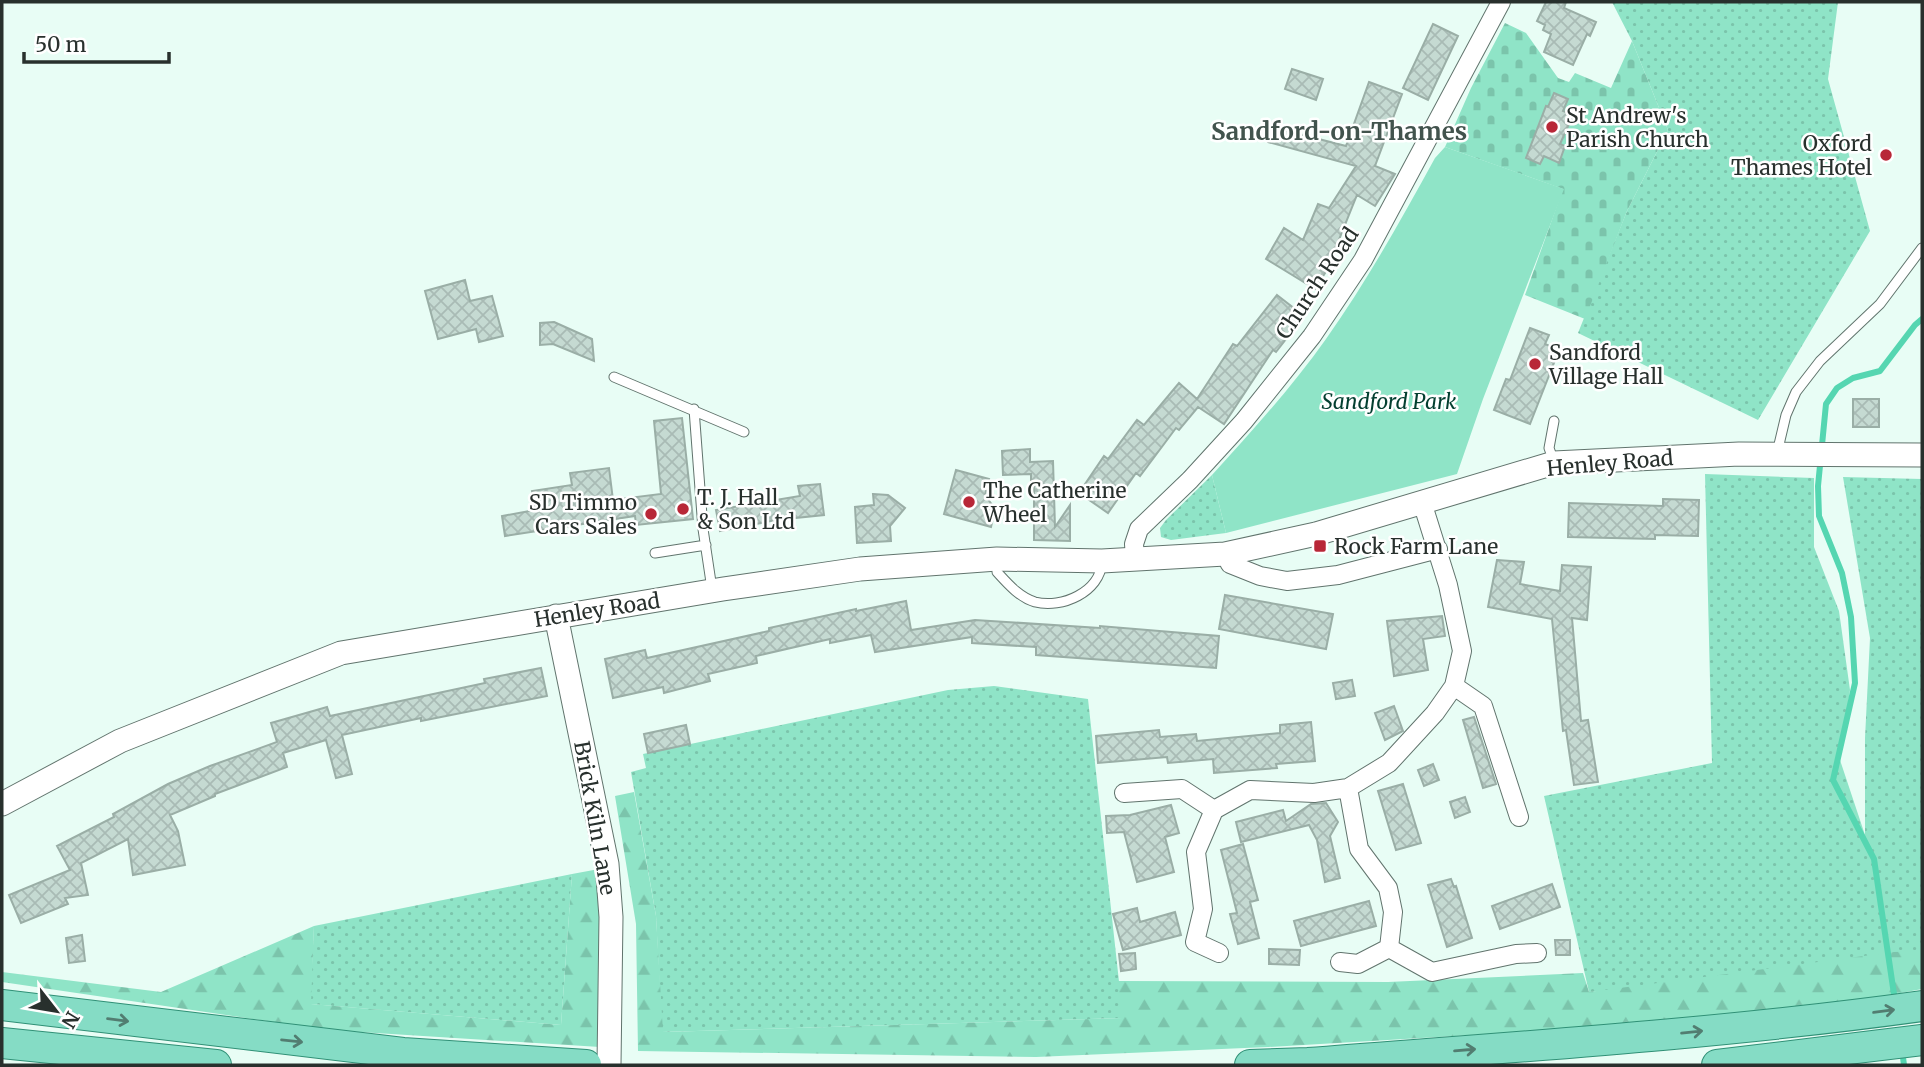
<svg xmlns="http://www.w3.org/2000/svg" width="1924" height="1067" font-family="Merriweather,serif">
<defs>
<pattern id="grass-dots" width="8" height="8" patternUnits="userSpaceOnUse" patternTransform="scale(1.75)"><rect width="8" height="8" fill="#8fe4c7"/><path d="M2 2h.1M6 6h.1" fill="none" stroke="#7bc4ab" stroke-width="1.8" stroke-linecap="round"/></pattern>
<pattern id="forest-firs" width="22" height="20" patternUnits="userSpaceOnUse" patternTransform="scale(1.75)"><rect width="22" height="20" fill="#8fe4c7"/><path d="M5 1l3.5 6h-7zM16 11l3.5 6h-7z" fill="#7bc4ab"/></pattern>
<pattern id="cemetery-stones" width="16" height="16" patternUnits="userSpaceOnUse" patternTransform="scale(1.75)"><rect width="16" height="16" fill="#8fe4c7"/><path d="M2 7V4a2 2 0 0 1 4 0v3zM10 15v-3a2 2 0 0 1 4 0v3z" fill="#7bc4ab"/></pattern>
<pattern id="building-cross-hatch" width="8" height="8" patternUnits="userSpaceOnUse" patternTransform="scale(1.75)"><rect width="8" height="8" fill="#c5dad2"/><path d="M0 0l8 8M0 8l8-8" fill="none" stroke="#a9bbb5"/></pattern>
</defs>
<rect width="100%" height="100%" fill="#e8fdf5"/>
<path fill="url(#grass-dots)" d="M1612 2H1838L1828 79 1870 231 1758 420 1578 333 1627 211 1668 130 1632 41Z
M1705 474 1814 478V547L1839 611 1850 690 1840 760 1865 835V738L1870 638 1843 477 1922 479V972L1589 992 1544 796 1712 763Z
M1212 475 1226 533 1171 540 1161 537 1160 528 1166 520Z
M994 686 1088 699 1123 1018 662 1032 656 916 631 772 646 768 643 754 948 690Z
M572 874 561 1025 310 1004 314 926Z"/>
<path fill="url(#forest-firs)" d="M634 792 656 916 663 1032 1122 1018 1118 981 1388 982 1583 973 1589 992 1894 952 1922 951V989L1869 999 1590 1028 1268 1047 1036 1057 638 1051 636 924 615 796Z
M599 869 600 1047 328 1030 2 982V972L161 992 314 926 311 1004 561 1025 572 874Z"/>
<path fill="url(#cemetery-stones)" d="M1505 23 1526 33 1558 78 1569 82 1575 73 1611 88 1632 41 1668 130 1627 211 1585 319 1525 295 1563 189 1445 147 1471 88Z"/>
<path fill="#8fe4c7" d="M1445 147 1564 189 1483 399 1457 474 1226 533 1212 475C1252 431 1292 387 1326 339 1367 281 1401 220 1435 158Z"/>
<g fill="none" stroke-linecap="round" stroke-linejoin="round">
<path stroke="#55d6b1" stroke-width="6" d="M1895 1001 1874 859 1833 780 1855 683 1851 617 1842 573 1819 516 1818 486 1826 404 1837 388 1853 378 1880 371 1915 325 1922 319
M1902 1050 1904 1065"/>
</g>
<path fill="url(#building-cross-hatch)" stroke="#9aaea6" stroke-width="2" d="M1546 2H1566L1564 8 1596 22 1590 36 1587 34 1573 65 1544 52 1551 34 1543 30 1545 25 1537 21Z
M1433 24 1458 36 1428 100 1403 88Z
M1292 69 1323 79 1316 100 1285 89Z
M1369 82 1402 94 1375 166 1395 174 1375 206 1357 195 1332 257 1334 259 1315 289 1266 259 1284 228 1303 240 1318 204 1329 208 1356 166 1268 142 1272 127 1346 146Z
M1554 93 1568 99 1563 111 1573 115 1560 144 1565 146 1559 163 1544 156 1540 164 1526 158 1546 106 1548 107Z
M465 280 470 301 492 296 503 336 479 342 476 329 438 339 425 291Z
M1277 295 1304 316 1276 352 1273 350 1224 424 1198 407 1179 430 1176 428 1140 476 1136 473 1108 513 1079 493 1104 456 1108 459 1137 420 1144 425 1179 383 1197 399 1233 344 1237 346Z
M554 322 592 339 594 361 553 344 540 345V323Z
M1530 328 1549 335 1545 344 1559 350 1530 424 1494 410 1506 379 1510 380Z
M1853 399H1879V427H1853Z
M682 418 693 519 636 525 635 516 505 536 502 516 535 510 532 491 572 485 570 473 609 468 613 500 661 494 654 421Z
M1030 449V462L1053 461 1055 527 1070 505V541L1034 540V485H1031V474L1003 475 1002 451Z
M956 470 989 479 985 495 995 509 991 527 944 514Z
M820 484 824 515 776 520 720 531 716 510 800 496 798 486Z
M873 494 888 495 905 508 890 526 891 541 857 543 855 507 874 505Z
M1663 499 1699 500 1698 536 1655 535V539L1568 537 1569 503 1663 506Z
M1497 560 1524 562 1520 584 1560 591 1562 565 1591 567 1587 620 1572 618 1581 721 1588 720 1598 782 1574 785 1566 730 1563 731 1552 619 1488 607Z
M1225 595 1333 614 1326 649 1219 629Z
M906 601 911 630 975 620 1100 628V626L1219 636 1216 668 1036 655V647L972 643V637L875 652 871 635 830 643V639L756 656 757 663 708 674 710 681 664 693 663 687 613 698 605 659 645 650 647 658 769 631V628L856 609V611Z
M1442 616 1445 636 1423 639 1428 670 1394 676 1387 621Z
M541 668 547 696 421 721V718L342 735 352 774 336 778 326 740 283 753 287 767 215 794V796L170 815 178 831 185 865 133 875 128 839 81 863 88 895 65 898 68 904 21 923 9 895 70 870 57 846 114 817 113 814 168 784 210 766 277 742 271 723 327 707 330 716 485 683 484 679Z
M1352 680 1355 696 1336 699 1333 683Z
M1394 706 1403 731 1385 740 1375 713Z
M1474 717 1496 784 1483 788 1463 720Z
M1311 722 1315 761 1276 764 1277 768 1214 773 1213 759 1168 763 1167 757 1098 763 1096 736 1159 730 1160 737 1196 734 1197 741 1280 733V725Z
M686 725 690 744 648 753 644 734Z
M1433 764 1439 780 1424 786 1418 770Z
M1403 784 1421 843 1396 850 1378 791Z
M1465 797 1470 812 1455 818 1450 802Z
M1326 803 1338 822 1330 836 1340 878 1325 882 1317 840 1309 825 1241 842 1236 822 1283 810 1286 821 1311 804Z
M1171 805 1179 833 1165 837 1174 872 1137 882 1124 832 1107 833 1106 816 1130 815Z
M1243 844 1258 900 1250 902 1259 938 1238 944 1230 914 1237 913 1221 850Z
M1451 879 1454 887 1456 886 1472 938 1447 947 1428 885Z
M1552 884 1560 907 1500 929 1492 906Z
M1369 901 1376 926 1301 946 1294 921Z
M1137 908 1140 922 1175 912 1181 935 1123 950 1113 914Z
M82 935 85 961 69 963 66 938Z
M1555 940H1570V955H1556Z
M1269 949 1300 950 1299 965 1269 964Z
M1135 953 1136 969 1121 971 1119 954Z"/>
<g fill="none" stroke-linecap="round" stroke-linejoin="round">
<defs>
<path id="service" d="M614 377 744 432
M694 409 703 529 712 589
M1777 453 1786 415 1796 392 1820 361 1880 304 1922 248
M1554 462 1549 448 1554 421
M655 553 706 545
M997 559V572C1008 584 1019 597 1035 602 1062 609 1100 592 1102 562"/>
<path id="minor" d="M1225 554 1230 564 1260 576 1287 581 1338 575 1438 549
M1135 559 1134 544 1139 529 1190 480 1244 421 1312 336 1363 260 1501 2
M1454 686 1483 706 1519 817
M1348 788 1359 849 1388 888 1393 912 1389 948 1432 972 1516 954 1537 953
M1124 793 1182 789 1214 810
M1219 953 1195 942 1203 909 1196 852 1214 810 1250 790 1314 793 1348 788 1389 763 1435 713 1454 686 1462 651 1448 585 1422 502
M1340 962 1358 964 1389 948"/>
<path id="tertiary" d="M556 616 607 864 611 917 609 1065
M2 804 120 741 341 653 723 589 860 569 997 559 1102 561 1225 554 1316 534 1554 463 1739 454 1922 455"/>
<path id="primary" d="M2 1005 403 1053 586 1065
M2 1043 216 1065
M1250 1065 1308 1063C1513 1047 1719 1034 1922 1006
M1717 1065 1922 1040"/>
</defs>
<use href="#service" stroke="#61746d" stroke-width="11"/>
<use href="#minor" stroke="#61746d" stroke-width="20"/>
<use href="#tertiary" stroke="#61746d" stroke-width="25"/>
<use href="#primary" stroke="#309076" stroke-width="32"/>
<use href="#service" stroke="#fff" stroke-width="9"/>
<use href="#minor" stroke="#fff" stroke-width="18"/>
<use href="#tertiary" stroke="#fff" stroke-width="23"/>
<use href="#primary" stroke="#85dcc5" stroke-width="30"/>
</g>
<defs><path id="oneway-shaft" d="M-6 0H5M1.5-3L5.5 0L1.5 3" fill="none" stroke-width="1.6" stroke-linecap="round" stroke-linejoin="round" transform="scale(1.75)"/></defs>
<g stroke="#527d71">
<use href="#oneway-shaft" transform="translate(1884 1011) rotate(-8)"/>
<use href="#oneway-shaft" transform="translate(118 1020) rotate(7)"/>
<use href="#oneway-shaft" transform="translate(1692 1032) rotate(-6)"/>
<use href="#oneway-shaft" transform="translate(292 1041) rotate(6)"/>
<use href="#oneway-shaft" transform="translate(1465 1050) rotate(-5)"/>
</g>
<g fill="#b82737" stroke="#fff" stroke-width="2.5">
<circle cx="1552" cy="127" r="7"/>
<circle cx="1886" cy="155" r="7"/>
<circle cx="1535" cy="364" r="7"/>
<circle cx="969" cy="502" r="7"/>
<circle cx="683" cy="509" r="7"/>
<circle cx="651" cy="514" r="7"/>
<rect x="1313" y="539" width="14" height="14" rx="3.5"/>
</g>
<g text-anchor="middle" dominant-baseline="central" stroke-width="5" stroke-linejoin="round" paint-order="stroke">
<g font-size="21" fill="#28302d" stroke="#fff" text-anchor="start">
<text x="1566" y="115">St Andrew's<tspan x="1566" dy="24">Parish Church</tspan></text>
<text x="1872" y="143" text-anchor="end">Oxford<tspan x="1872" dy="24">Thames Hotel</tspan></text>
<text x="1549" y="352">Sandford<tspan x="1549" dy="24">Village Hall</tspan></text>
<text x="983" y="490">The Catherine<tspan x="983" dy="24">Wheel</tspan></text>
<text x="697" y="497">T. J. Hall<tspan x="697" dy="24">&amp; Son Ltd</tspan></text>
<text x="637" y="502" text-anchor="end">SD Timmo<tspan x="637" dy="24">Cars Sales</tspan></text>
<text x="1334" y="546">Rock Farm Lane</text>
</g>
<g font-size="21" fill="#28302d" stroke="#fff">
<text transform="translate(1317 283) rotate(-56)">Church Road</text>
<text transform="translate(1610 463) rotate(-5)">Henley Road</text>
<text transform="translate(597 610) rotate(-9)">Henley Road</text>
<text transform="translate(595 818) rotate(80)">Brick Kiln Lane</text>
</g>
<g font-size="21" font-style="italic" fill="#033f30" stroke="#fff">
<text x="1389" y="401">Sandford Park</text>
</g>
<g font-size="24" font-weight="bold" fill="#42534d" stroke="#fff">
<text x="1339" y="131">Sandford-on-Thames</text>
</g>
</g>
<rect width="1924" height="1067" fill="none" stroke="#28302d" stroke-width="7"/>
<g transform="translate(56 1011) rotate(121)" stroke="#ffffff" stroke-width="5" paint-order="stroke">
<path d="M0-5L12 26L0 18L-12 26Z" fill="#28302d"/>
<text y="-10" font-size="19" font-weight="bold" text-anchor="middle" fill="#28302d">N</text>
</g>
<path d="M24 52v10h145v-10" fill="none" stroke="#28302d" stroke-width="3.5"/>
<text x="35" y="52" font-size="21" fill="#28302d" stroke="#ffffff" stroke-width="5" paint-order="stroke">50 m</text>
</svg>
